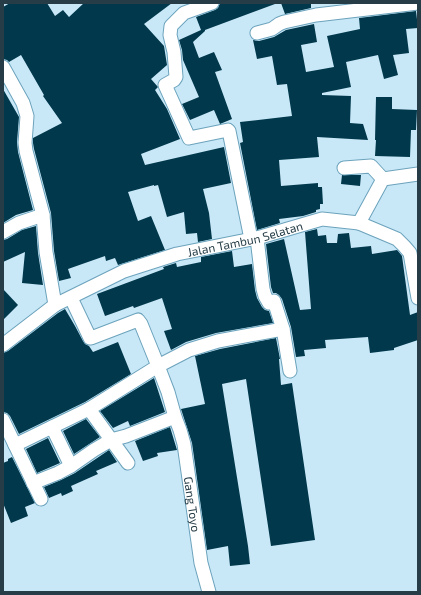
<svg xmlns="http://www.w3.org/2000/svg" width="421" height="595" font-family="'Exo 2',sans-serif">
<rect width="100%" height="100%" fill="#c8e8f8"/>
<path fill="#01384b" d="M10 3H47L55 16 63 10 69 17 84 3H172L144 24 164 46 167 65 151 79 158 87 155 90 167 109 180 139 141 154 145 165 224 147 231 183 203 189 209 213 212 239 198 242 197 233 186 234 184 212 167 217 158 185 154 186V185L128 192 138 221 151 216 165 250 118 265 115 258 106 261 105 256 68 269 71 278 59 281 54 251 51 213 34 149 33 143V138L62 123 43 96 44 95 21 55 9 62 7 60 3 59V7Z
M220 3H274L275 4 205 30V31L193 42 199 58 214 52 222 70 215 72 232 119 220 124 214 110 190 120 182 104 199 97 183 60 182 50 179 40 201 30 196 17 215 10 218 8Z
M281 3H311V8L285 14Z
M416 11 418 28 406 29 409 53 393 55 398 75 384 79 378 55 346 62 351 87 322 93V95L351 96 350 123 363 124 368 140 317 137 319 157 279 160 281 186 318 183V187H322L323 204H320V209L316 210V212L303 216 279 219 280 223 257 230 240 143 243 142 240 122 292 116 287 84 277 85 272 56 257 59 253 40 259 41 274 37 286 30 314 24 317 42 301 45 306 72 334 67 327 36 360 29 359 18Z
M3 89 19 117 17 142 18 152 33 210 16 215 3 223Z
M376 97H392V109L417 110 416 130H411L410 157 375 156 376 140H375Z
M342 175H361L360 186 341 184Z
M36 226 38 253 43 285 22 283 25 252 3 262V240L7 239 22 230Z
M317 229 318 236 326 235 327 243H337L338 234 349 233 351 248 371 246 372 254 397 250 398 251 402 256 410 315 418 312V340L394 348V350L370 353 368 337 325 340 326 348 304 350 305 356 296 357 291 327 282 299 279 295 276 293H273L271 287 266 244 284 239 300 310 311 309 305 232Z
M232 251 234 267 252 264 255 290 257 298 262 307 265 310 269 311 273 323 216 333 186 342 171 350 164 331 172 329 162 298 134 308 133 306 105 316 97 294 164 269 163 267 176 263 177 267 201 262V257Z
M3 289 18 305 3 320Z
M65 309 75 326 83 341 85 344 89 346 93 352 118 342 131 374 85 402 19 434 10 416 7 413 3 412V353L8 351 58 313Z
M276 338 280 359H279L281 385 292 383 315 540 271 546 246 379 222 384 248 546 250 564 230 566 228 546 207 550 192 443 181 409 205 404 195 356 220 349Z
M154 378 165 412 130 426 128 421 113 428 100 411Z
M86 419 100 437 74 454 63 431Z
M170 427 177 450 157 453 158 456 143 461 135 441Z
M48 438 60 463 37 473 26 449Z
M109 450 117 462 96 471 98 474 71 486 73 491 62 496 61 493 49 498 44 487 61 480 75 473Z
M12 457 35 503 25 507 28 516 11 523 3 503V463L8 461V459Z"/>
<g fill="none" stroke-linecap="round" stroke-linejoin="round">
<defs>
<g id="minor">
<path d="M212 3 184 13 171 26 170 35 174 52 176 77 174 80 165 85 189 138 228 130 229 131 251 239"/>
<path d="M257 33 272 29 279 24 284 22 316 15 418 3"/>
<path d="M3 67 23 103 27 116 25 143 26 151 43 215 46 252 55 305"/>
<path d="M344 168 371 166 383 179"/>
<path d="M359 223 397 239 404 246 410 253 418 298"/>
<path d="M3 232 19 223 43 215"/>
<path d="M257 238 263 289 265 296 269 303 274 301 283 329"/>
<path id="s1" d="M71 298 90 338H91L138 320 141 324 158 366 168 392 175 417 180 430 184 444 201 563 209 592"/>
<path id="s2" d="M3 345 55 305 124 271 177 254 257 238 322 219 359 223 383 179 418 174"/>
<path d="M89 409 128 463"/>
<path d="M3 420 15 445"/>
<path d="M52 427 71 466"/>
<path d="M33 483 58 473 71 466 94 450 111 440 126 436 175 417"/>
<path d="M41 499 15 445 89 409 158 366 189 350 218 341 283 329 290 371"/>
</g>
</defs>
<use href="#minor" stroke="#6ca3bc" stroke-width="15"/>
<use href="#minor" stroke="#fff" stroke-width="13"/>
</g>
<g text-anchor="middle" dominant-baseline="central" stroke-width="4" stroke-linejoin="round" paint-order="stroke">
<g font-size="12" fill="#263d47" stroke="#fff">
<text stroke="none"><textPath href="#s2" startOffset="268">Jalan Tambun Selatan</textPath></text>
<text stroke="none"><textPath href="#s1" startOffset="289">Gang Toyo</textPath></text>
</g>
</g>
<rect width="421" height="595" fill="none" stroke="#263d47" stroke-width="8"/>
</svg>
